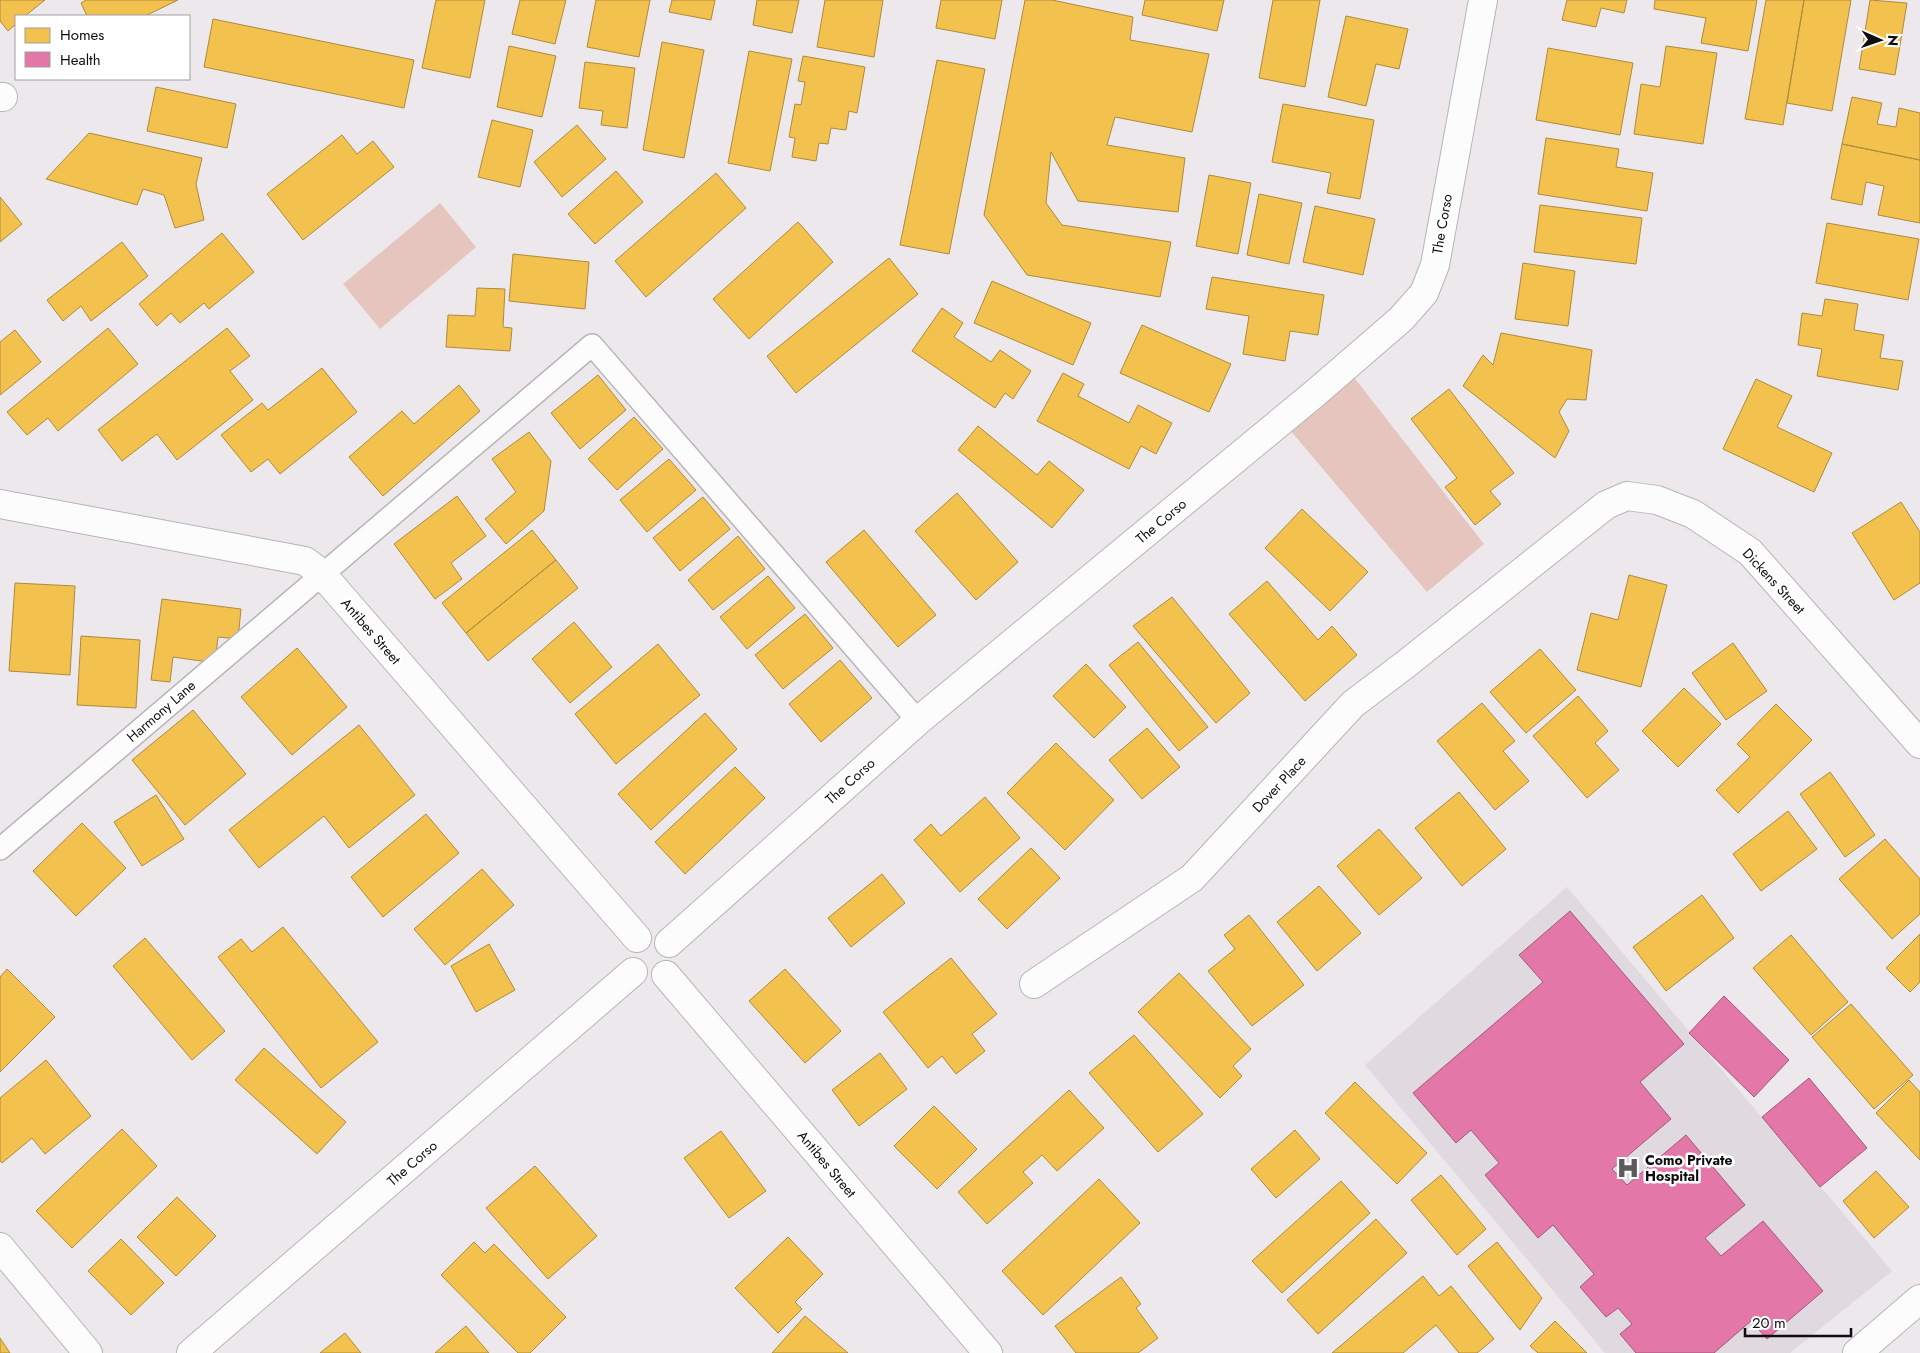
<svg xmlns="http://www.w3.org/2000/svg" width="1920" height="1353" font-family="Jost,sans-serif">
<rect width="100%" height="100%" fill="#ece8ec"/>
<path fill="#e0d9e0" d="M1567 887 1892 1271 1790 1353H1605L1365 1065Z"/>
<path fill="#e6c5bf" d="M440 203 476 247 380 329 343 284Z
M1353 376 1484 544 1427 592 1290 430Z"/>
<path fill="#f2c14e" stroke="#ae8b3b" d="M0 0H45L25 16H16V24L8 31 0 21Z
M86 0H178L145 16H87L81 3Z
M436 0H485L470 78 422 68Z
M520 0H566L555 44 512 34Z
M596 0H650L639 57 587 47Z
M672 0H715L711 20 669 12Z
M757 0H799L792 33 753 25Z
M825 0H883L874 57 817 47Z
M941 0H1002L995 39 936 28Z
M1025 0H1052L1133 17 1130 40 1209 54 1192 132 1115 117 1107 145 1185 158 1178 212 1078 201 1051 152 1046 203 1062 225 1171 242 1160 297 1027 275 984 215Z
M1145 0H1224L1217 31 1142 15Z
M1273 0H1320L1305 87 1259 78Z
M1567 0H1627L1624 13 1601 8 1596 27 1562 20Z
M1655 0H1757L1748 51 1701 43 1706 18 1654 9Z
M1766 0H1804L1783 125 1745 119Z
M1804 0H1851L1832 111 1787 103Z
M1870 0 1907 3 1895 75 1859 69Z
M1346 16 1408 29 1399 69 1376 64 1366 106 1328 97Z
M213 19 414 60 404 108 204 67Z
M662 42 704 50 684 158 643 150Z
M509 46 556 56 542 117 497 107Z
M1666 46 1717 53 1703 144 1634 134 1641 84 1660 87Z
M1548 48 1633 63 1620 135 1536 120Z
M749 51 792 59 770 171 728 163Z
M803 56 865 67 857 113 849 111 846 130 831 128 828 144 819 143 816 161 792 157 795 138 789 137 795 104 801 105 805 82 798 81Z
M937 60 985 69 949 254 900 245Z
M585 62 635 68 627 128 601 125 603 111 579 108Z
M156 87 236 104 227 148 147 131Z
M1852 97 1882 103 1877 124 1896 127 1899 108 1920 113V160L1842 144Z
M1283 104 1374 120 1360 199 1327 193 1331 173 1272 162Z
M492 120 533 130 520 187 478 177Z
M577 125 606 159 562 197 534 162Z
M89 133 202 158 196 184 204 220 175 228 164 195 143 189 137 205 46 179Z
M342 135 357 154 373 141 394 167 303 240 267 194Z
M1546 138 1619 149 1616 167 1653 173 1647 211 1538 194Z
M1842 144 1920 160V223L1878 215 1884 186 1866 182 1862 205 1831 199Z
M616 171 643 202 595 244 568 214Z
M716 173 746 208 646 297 615 261Z
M1209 175 1251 183 1238 254 1196 246Z
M1259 194 1302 203 1289 264 1247 255Z
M0 197 22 224 0 242Z
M1540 205 1642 218 1636 264 1534 252Z
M1315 206 1375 219 1363 275 1303 262Z
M798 222 833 262 749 339 713 299Z
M1827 223 1919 239 1908 300 1816 283Z
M222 233 254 272 209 309 204 303 180 323 171 313 157 326 139 304Z
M122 242 148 276 91 321 81 306 63 321 47 300Z
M513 254 589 262 585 309 509 301Z
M889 258 918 294 796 393 767 356Z
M1523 263 1575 271 1568 326 1515 319Z
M1212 277 1324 295 1318 335 1290 331 1285 361 1243 354 1249 316 1206 309Z
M992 281 1091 323 1073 365 974 323Z
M477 288 505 289 503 327 512 328 510 351 446 347 448 315 475 316Z
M1825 299 1858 304 1854 330 1884 335 1880 358 1903 361 1898 390 1817 376 1822 349 1798 345 1802 313 1822 316Z
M942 308 963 323 954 337 991 362 1000 350 1031 371 1013 399 1005 393 995 408 912 351Z
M1142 325 1231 364 1209 412 1120 373Z
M108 328 138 364 58 431 48 418 27 435 7 412Z
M227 328 250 356 230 371 253 400 177 460 157 434 122 461 98 430Z
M15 330 41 362 0 395V342Z
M1501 333 1592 350 1586 400 1567 399 1559 412 1569 431 1555 458 1463 386 1483 355 1493 365Z
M322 368 357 412 280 474 268 459 251 472 221 435 262 403 268 410Z
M1063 373 1084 384 1078 396 1129 423 1138 405 1172 423 1156 454 1141 446 1129 469 1037 421Z
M598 375 626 410 580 449 551 413Z
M1756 379 1792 396 1777 427 1832 453 1814 492 1723 449Z
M459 385 480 411 383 496 349 457 402 411 414 424Z
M1449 389 1514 473 1490 491 1501 504 1475 525 1445 487 1457 478 1411 419Z
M634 417 663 449 617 490 588 459Z
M978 426 1037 475 1049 461 1084 490 1052 528 958 450Z
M529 432 551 461 544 511 506 544 485 519 516 492 492 459Z
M669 459 696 490 647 532 620 500Z
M957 493 1018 562 976 600 915 531Z
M457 496 486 536 451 563 462 579 435 599 394 544Z
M703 497 730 529 680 571 653 538Z
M1901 502 1920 532V583L1894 600 1852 533Z
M1302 509 1368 572 1330 611 1265 548Z
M532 530 556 560 466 633 442 603Z
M864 530 936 615 898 647 826 562Z
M738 536 765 569 713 610 688 580Z
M556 560 578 588 488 661 466 633Z
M1629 575 1667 585 1641 687 1577 670 1591 613 1618 620Z
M768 576 795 608 747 649 720 617Z
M1267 581 1318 640 1332 626 1357 655 1305 701 1229 614Z
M15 583 75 586 70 675 9 671Z
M1172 597 1250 693 1216 723 1133 626Z
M162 599 241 609 238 639 218 637 215 663 173 657 170 682 151 680Z
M805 614 833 648 783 689 755 655Z
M574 622 612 667 570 703 532 659Z
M81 636 140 640 136 708 77 705Z
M1138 642 1208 727 1179 751 1109 665Z
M1733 643 1767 691 1726 720 1692 673Z
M658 644 700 695 616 764 575 714Z
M297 648 347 707 292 755 241 697Z
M1540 649 1576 690 1526 733 1490 692Z
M840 660 872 698 821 742 789 704Z
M1086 664 1126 707 1094 738 1053 696Z
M1684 688 1721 724 1678 767 1642 731Z
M1578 696 1608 731 1595 743 1619 770 1587 798 1533 736Z
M1482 703 1515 741 1503 751 1529 781 1495 810 1437 741Z
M1776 704 1812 740 1738 813 1716 790 1750 757 1737 744Z
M193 710 246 774 185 825 132 760Z
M705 713 737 749 651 830 618 794Z
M359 725 415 795 349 848 324 816 259 868 229 830Z
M1147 728 1180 767 1142 799 1109 760Z
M1056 743 1114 800 1065 850 1007 793Z
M735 767 765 798 685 874 655 842Z
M1830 772 1875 835 1845 857 1800 794Z
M1459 792 1506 849 1462 886 1415 828Z
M156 795 184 839 142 866 114 822Z
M985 797 1020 838 960 892 914 840 931 824 941 836Z
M1788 811 1817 849 1761 891 1733 854Z
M426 814 459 853 383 917 351 877Z
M82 823 126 868 76 916 33 871Z
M1379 829 1422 878 1379 915 1337 866Z
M1885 839 1920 879V914L1892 939 1839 879Z
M1031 848 1060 878 1007 929 978 899Z
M482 869 514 905 445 965 414 929Z
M882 874 905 903 851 947 828 918Z
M1319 886 1361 933 1317 971 1277 922Z
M1702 895 1734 938 1666 991 1633 947Z
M1249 915 1304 985 1252 1026 1208 971 1235 949 1224 935Z
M283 927 378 1042 321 1088 218 957 241 939 252 952Z
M1920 934V982L1910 992 1886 968Z
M1791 935 1848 1002 1811 1035 1753 968Z
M145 938 225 1031 192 1060 113 966Z
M489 944 515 990 476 1012 451 966Z
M951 958 997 1014 972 1034 985 1051 956 1074 942 1056 928 1068 883 1012Z
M7 969 55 1017 0 1072V977Z
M785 969 841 1031 805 1063 749 1001Z
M1179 973 1251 1049 1233 1066 1242 1076 1220 1098 1138 1012Z
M1851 1004 1913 1075 1874 1109 1812 1037Z
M1134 1035 1203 1114 1158 1152 1089 1073Z
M264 1048 346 1122 317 1154 235 1080Z
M880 1053 907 1089 859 1126 832 1090Z
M46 1060 91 1116 45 1154 32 1138 2 1163 0 1161V1098Z
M1909 1080 1920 1092V1160L1876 1113Z
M1355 1082 1427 1153 1397 1184 1325 1113Z
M1069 1090 1104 1128 1057 1171 1042 1155 1023 1172 1033 1183 987 1224 958 1192Z
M934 1106 977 1149 937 1189 894 1146Z
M122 1129 157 1166 72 1248 36 1211Z
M1295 1130 1320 1159 1276 1198 1251 1169Z
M721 1131 766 1191 729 1218 684 1158Z
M535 1166 597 1236 548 1279 486 1208Z
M1876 1171 1909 1207 1874 1238 1843 1201Z
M1441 1175 1486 1229 1457 1255 1411 1200Z
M1099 1179 1140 1223 1043 1315 1002 1271Z
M1341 1181 1370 1213 1282 1293 1252 1261Z
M177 1197 216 1236 176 1276 137 1237Z
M1376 1219 1407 1253 1318 1334 1287 1300Z
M788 1237 823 1274 795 1302 802 1309 778 1333 735 1288Z
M121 1239 164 1283 131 1315 88 1271Z
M474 1242 485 1253 494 1244 566 1317 530 1353H518L441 1275Z
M1497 1242 1542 1298 1520 1330 1468 1266Z
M1423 1276 1439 1296 1451 1286 1494 1339 1477 1353H1459L1436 1325 1403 1353H1332Z
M1121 1277 1141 1304 1136 1308 1158 1338 1138 1353H1076L1055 1326Z
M805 1316 848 1353H772Z
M1555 1321 1587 1353H1538L1530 1346Z
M466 1326 489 1353H435Z
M345 1333 361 1353H320Z
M0 1338 10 1353H0Z"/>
<path fill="#e377a8" stroke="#a3587a" d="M1570 911 1684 1044 1640 1082 1671 1119 1612 1169 1627 1185 1686 1135 1745 1205 1705 1238 1721 1256 1763 1221 1823 1291 1767 1339 1751 1321 1714 1353H1636L1620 1334 1632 1324 1618 1308 1606 1317 1580 1287 1594 1274 1553 1225 1538 1238 1485 1175 1499 1163 1471 1130 1456 1143 1413 1093 1543 982 1519 955Z
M1724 996 1789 1060 1754 1097 1689 1033Z
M1809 1078 1867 1148 1820 1187 1762 1117Z"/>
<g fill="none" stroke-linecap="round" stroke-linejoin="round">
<defs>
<path id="service" d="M0 849 592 345 918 721"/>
<path id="minor" d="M0 97H3
M0 504 305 561 321 573 637 938
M669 943 918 721 1313 395 1401 319 1424 293 1435 265 1483 0
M666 975 988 1353
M1034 984 1192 878 1353 704 1406 664 1606 505 1627 496 1657 500 1693 514 1750 552 1920 744
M0 1247 88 1353
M191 1353 633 972"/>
<path id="tertiary" d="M1857 1353 1920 1299"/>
</defs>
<use href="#service" stroke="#b7b5b7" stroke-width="24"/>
<use href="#minor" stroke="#b7b5b7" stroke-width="30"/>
<use href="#tertiary" stroke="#b7b5b7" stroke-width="30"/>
<use href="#service" stroke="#fcfcfc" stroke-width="21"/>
<use href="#minor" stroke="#fcfcfc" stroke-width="28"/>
<use href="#tertiary" stroke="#fcfcfc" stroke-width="28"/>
</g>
<defs>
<symbol id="hospital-bare" viewBox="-9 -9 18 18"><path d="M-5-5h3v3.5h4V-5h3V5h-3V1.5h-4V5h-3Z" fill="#5c5a5c" stroke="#fff" stroke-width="2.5" paint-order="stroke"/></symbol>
</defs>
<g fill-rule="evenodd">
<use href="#hospital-bare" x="1612" y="1152" width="32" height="32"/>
</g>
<g text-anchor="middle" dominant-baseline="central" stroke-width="5" stroke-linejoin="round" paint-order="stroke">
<g font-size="14" fill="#0f0e0f" stroke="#fff">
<text transform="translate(1442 224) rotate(-80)">The Corso</text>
<text transform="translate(1161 521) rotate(-40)">The Corso</text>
<text transform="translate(1774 581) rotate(47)">Dickens Street</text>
<text transform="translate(371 631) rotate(49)">Antibes Street</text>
<text transform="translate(161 711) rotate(-41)">Harmony Lane</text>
<text transform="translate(850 781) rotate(-42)">The Corso</text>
<text transform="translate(1279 784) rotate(-47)">Dover Place</text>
<text transform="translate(412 1163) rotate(-41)">The Corso</text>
<text transform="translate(827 1164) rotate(50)">Antibes Street</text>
</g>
<g font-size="14" font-weight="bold" fill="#0f0e0f" stroke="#fff" text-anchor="start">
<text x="1645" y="1160">Como Private<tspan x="1645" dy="16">Hospital</tspan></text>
</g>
</g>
<rect x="15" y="15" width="175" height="65" fill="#ffffff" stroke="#9f9f9f"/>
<rect x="25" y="28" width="25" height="15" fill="#f2c14e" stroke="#9f9f9f"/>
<text x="60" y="40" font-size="15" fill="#0f0e0f">Homes</text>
<rect x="25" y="52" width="25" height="15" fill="#e377a8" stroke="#9f9f9f"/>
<text x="60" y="65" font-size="15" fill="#0f0e0f">Health</text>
<g transform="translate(1880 40) rotate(92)" stroke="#ffffff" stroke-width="4" paint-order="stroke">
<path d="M0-4L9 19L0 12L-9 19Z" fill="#0f0e0f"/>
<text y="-8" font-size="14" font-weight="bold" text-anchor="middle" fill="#0f0e0f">N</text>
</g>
<path d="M1745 1328v8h106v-8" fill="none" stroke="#0f0e0f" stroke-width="2.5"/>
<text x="1752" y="1328" font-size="15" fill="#0f0e0f" stroke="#ffffff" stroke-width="4" paint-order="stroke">20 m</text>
</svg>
